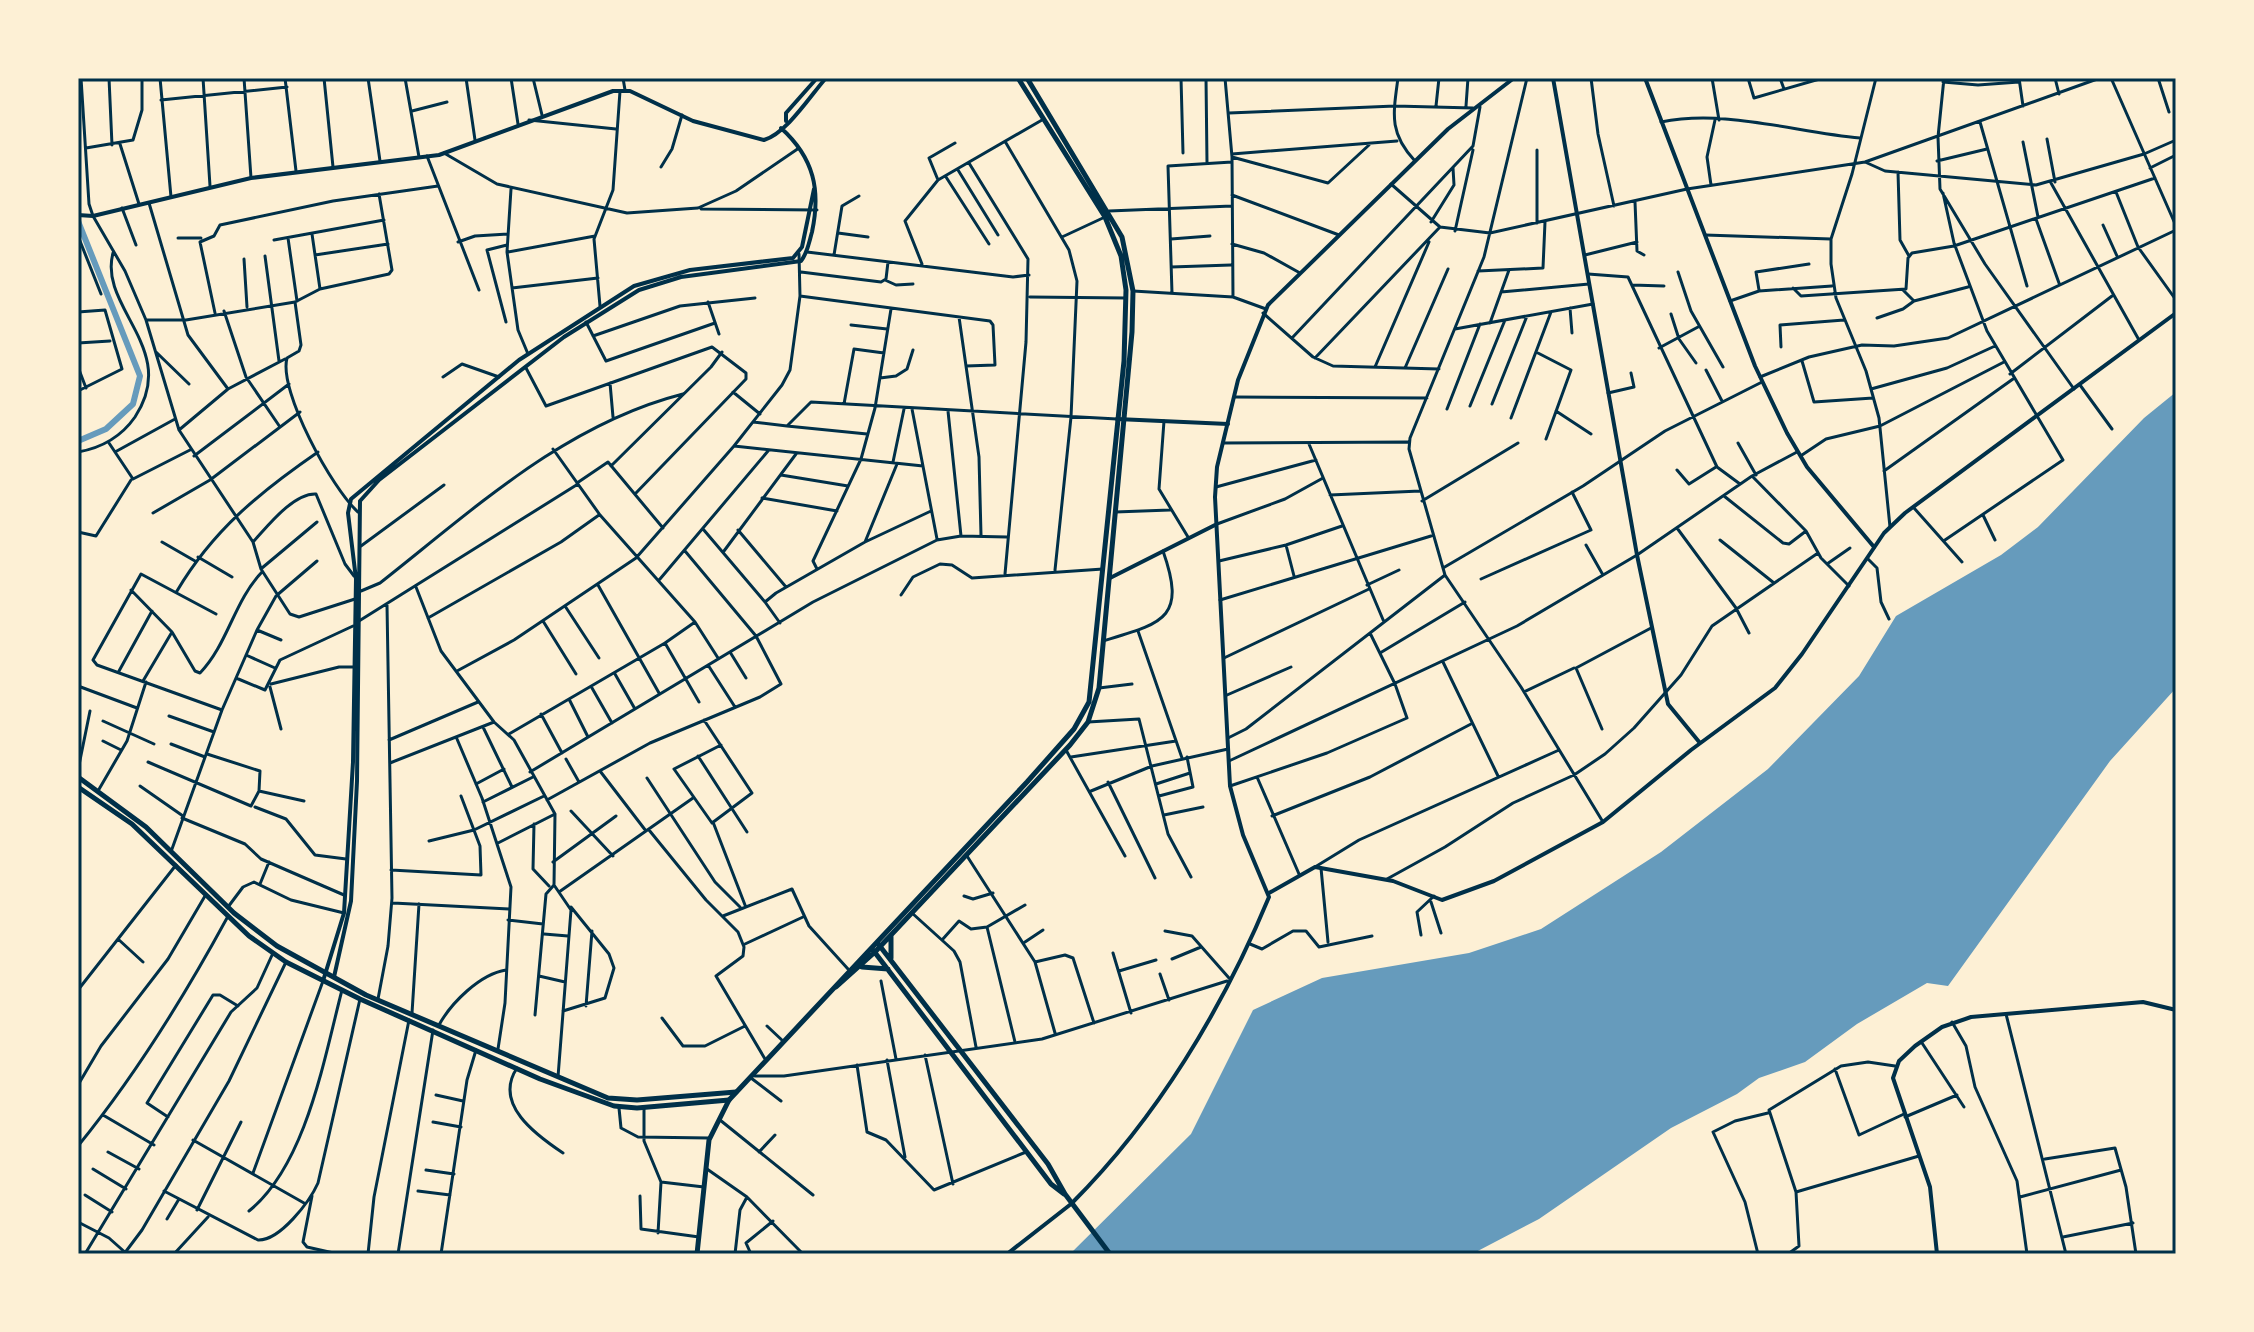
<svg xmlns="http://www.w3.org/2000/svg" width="2254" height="1332" font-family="Lora,serif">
<rect width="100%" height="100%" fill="#fdf0d5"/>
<path fill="#669bbc" d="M2176 392V688L2110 761 1948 986 1927 983 1857 1024 1805 1062 1759 1078 1737 1094 1671 1128 1539 1219 1472 1254H1070L1191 1134 1253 1010 1322 978 1469 953 1541 929 1661 852 1768 769 1859 676 1896 616 2001 555 2038 527 2144 418Z"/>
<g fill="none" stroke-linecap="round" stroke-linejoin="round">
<path stroke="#669bbc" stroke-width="6" d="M78 221 140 376 133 404 106 429 78 441"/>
<path stroke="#003049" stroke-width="3" d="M81 78 89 204 93 216 125 271 146 320 179 430 253 542 261 569 290 614 299 617 355 599
M109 78 112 145
M160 78 171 197
M203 78 210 186
M244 78 251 178
M285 78 296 171
M324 78 333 167
M368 78 380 161
M405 78 419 157
M466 78 475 140
M511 78 518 124
M533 78 542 115
M623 78 625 90
M1181 78 1183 153
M1206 78 1207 163
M1208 78 1225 79
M1225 78 1232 157 1233 297
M1398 78C1393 115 1389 133 1415 161
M1527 78 1484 257 1410 438 1409 449 1445 575 1521 687 1603 822
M1591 78 1598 134 1614 206
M1712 78 1719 120
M1748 78 1754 98 1823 78
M1780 78 1784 89
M1876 78 1852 174 1831 239V264L1836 298 1866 371 1879 418 1890 527
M1944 78 1938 137 1940 189 1985 264 2074 389
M2019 78 2023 106
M2055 78 2059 94
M2111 78 2176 226
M2158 78 2169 112
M1028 79 1197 78
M1943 82 1978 85 2019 82
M161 100 287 87
M1436 106 1439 78
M1466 106 1468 78
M412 111 447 102
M1229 113 1395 106 1473 108
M529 120 616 129
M1661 122C1725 109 1795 132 1860 138
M1980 122 2027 286
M2047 139 2055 182
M2023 142 2038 217
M1006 143 1069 250 1077 281 1071 417 1055 570
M120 144 139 204
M86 148 133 140 142 110V78
M1537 150V223
M444 153 497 184 627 213 698 208 736 191 799 148
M1232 154 1397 141
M427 156 479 290
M1232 157 1328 183 1369 145
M1937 161 1987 149
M1865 162 1885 171 2036 185 2144 154 2176 140
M969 163 1028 259 1026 342 1005 574
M661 167 672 149 682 115
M2150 168 2176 155
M958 170 998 235
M1898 172 1900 240 1909 256
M946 177 989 244
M938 180 929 158 955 143
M2051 183 2139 340
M1391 184 1440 227 1490 233 1687 189 1865 162 2100 78
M1711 185 1707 157 1715 120
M511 189 507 252 518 330 528 354
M2116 192 2138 247 2176 300
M1943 193 1954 243 1987 331 2063 460 1945 540
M1232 195 1339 235
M1635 202 1637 251 1644 255
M149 203 188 335 228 389
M122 208 136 245
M701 209 817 210
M1109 211 1232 206
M2036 219 2059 283
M1431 222 1454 185 1453 168
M2103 225 2117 256
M1455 231 1473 150
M838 233 868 237
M312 234 320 289
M1705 235 1831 239
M78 236 101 294
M1062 237 1105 217
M178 238H201
M288 238 297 301
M1171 239 1210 236
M274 240 384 220
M458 242 475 236 508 234
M1232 244 1264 253 1300 273
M508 252 595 236
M807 252 1013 277 1029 275
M315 255 388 244
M834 255 842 206 859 196
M1585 255 1637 242
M265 256 279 361
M244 259 247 307
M922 264 905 221 938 180 1042 120
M1171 267 1231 265
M1478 271 1543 268 1545 222
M801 272 881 282 886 279 888 262
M1678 272 1691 311 1723 367
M1588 274 1628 277 1717 467 1740 484
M885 280 896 285 913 284
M1632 285 1664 286
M512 288 598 278
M1793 288 1801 296 1906 289 1908 258 1912 253 1954 246 2155 178
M1759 290 1756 272 1809 264
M1903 290 1914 301 1968 287
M1133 291 1233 297 1266 309
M1501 292 1589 284
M1172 293 1168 166 1232 162
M800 296 990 321 993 325 995 365 966 366
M1030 297 1126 298
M1730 301 1759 291 1832 286
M295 302 301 345 299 351 287 358C278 391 333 490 358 512
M708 302 719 334
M600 306 594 239 613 190 620 91
M1570 308 1572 333
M224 311 246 377 280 427
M78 312 105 310 122 369 78 391
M215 313 200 242 214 236 220 225 333 201 438 186
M1263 313 1313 357 1333 366 1439 369
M1671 314 1679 339 1696 363
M959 317 979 457 981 535
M1877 318 1903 309 1914 301
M146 320H186L295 302 320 289 389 274 392 270 379 194
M506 322 487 250 507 245
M586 322 606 361 715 323
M1490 323 1509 270
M851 325 887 329
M1455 329 1593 304
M593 336 680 306 755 298
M1292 338 1473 146 1480 107
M78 343 110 341
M1781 347 1780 325 1844 320
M1659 348 1698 327
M156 352 189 384
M1536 352 1571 370 1546 439
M1315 358 1440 227
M1802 361 1814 402 1873 398
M78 367 86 388
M1375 367 1429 242
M526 368 546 406 712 347 746 373V379L635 494
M1405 368 1448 269
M1706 370 1722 401
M2010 374 2112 296
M443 377 462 364 499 377
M1760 377 1809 357 1862 345 1894 346 1948 338 2176 230
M880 378 896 376 907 369 913 350
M610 383 613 417
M2080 385 2112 429
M1871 389 1947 368 1995 346
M733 392 760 414
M1608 393 1634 387 1631 373
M1235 397 1427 398
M844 404 854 349 884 353
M1492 404 1527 316
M1470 406 1505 320
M912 409 937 539
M1447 409 1480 324
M948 411 961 536 1007 537
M1556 411 1591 434
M1511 418 1551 312
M1164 421 1159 489 1188 537
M753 422 787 426 811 402 1117 419
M787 426 867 434
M179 430 228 389 285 359
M109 443 133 479 190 450
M1223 443 1408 442
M1738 443 1756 475
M1309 444 1384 622
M734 446 923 466
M553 449 600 515 695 622 718 658
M78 452C101 448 121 437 135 417 180 349 98 308 113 253
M115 452 175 419
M1802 455 1826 439 1880 426 2004 362
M194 456 289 384
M893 462 904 409
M611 466 711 367 722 352
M1677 470 1689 484 1716 467
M1884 471 2013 379
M781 475 848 486
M1752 476 1806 531 1821 558 1849 586
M577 483 608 462 663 528
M1216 487 1316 460
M1330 495 1420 491
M1724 496 1783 543 1789 544 1806 531
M762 498 837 511
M1422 501 1518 443
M1914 508 1962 562
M1115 512 1170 510
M153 513 210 480 300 412
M1983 515 1995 540
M1217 524 1285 499 1323 478
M1677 528 1736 608 1749 633
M703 529 765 602
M738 530 786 587
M78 532 96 536 131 480
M1720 540 1774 583
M162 542 195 561
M253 542C267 527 293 493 316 494L345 564 354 576
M865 542 897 464
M1286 545 1294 576
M1586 545 1603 575
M361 546 444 485
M724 551 796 454
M198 557 232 577
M1868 559 1877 568 1881 602 1889 619
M1219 561 1286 545 1342 526
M1827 564 1850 548
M262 568 317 522
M1443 568 1583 486 1665 431 1762 382
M817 569 813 561 861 459 875 408 891 309
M660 579 768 451
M1481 579 1591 530 1572 492
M598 585 659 693
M1367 585 1399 570
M416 587 441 651 494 722 514 740 555 814 554 885 571 910 558 1077
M131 590 172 632 195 671 200 673C228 644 234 601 262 572
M177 591C213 530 260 492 318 452
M361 591 380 583C474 509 565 424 683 394
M901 595 913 577 940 564 952 565 972 578 1103 569
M1220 600 1431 536
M565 606 599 658
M216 614 141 574 93 660 97 665 222 710
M428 618 561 542 599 515
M359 621 578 484
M543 621 576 674
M780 623 765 602 776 593 865 542 931 511
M257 630 281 640
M1138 631 1182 758
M1103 641C1163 623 1187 619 1163 551
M665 643 695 622
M730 652 746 678
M1380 653 1465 602
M246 655 275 668
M1224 658 1369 589
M1443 662 1498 776
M708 665 735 707
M119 671 152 611
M457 671 514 640 636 558 734 446 782 385 790 370 800 296 799 254
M615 674 635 709
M236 678 265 690 280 660 353 626
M143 681 172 632
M271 684 339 667H353
M78 686 137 708
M270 687 281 729
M592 688 612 723
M1099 688 1132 684
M1524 692 1574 668
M1227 695 1291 667
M569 699 588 737
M541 714 562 753
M169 716 214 732
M704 720 752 793 712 823 674 769 721 745
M103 721 154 744
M1088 722 1139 719 1168 834 1191 877
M483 727 512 787
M1602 729 1576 668 1651 628
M509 734 665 643 699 702
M1228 738 1246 729 1445 575
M457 739 482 798 511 887 505 1003 498 1049
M389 740 478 702
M103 741 121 750
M171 744 205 757
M1066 750 1125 856
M207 754 260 771 259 791
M698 756 747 832
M1071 757 1176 741
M566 759 579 782
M1229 761 1517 626 1637 555 1752 476 1797 452
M148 762 251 806 259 791 304 801
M390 763 494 722
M78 770 90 711
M600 771 646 831
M530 772 813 602 937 540 961 536
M1257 777 1299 874
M647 778 715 882 740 907
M1108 782 1155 878
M476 784 504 769
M1156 784 1190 773
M140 786 183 816
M1230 786 1327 753 1407 718 1395 684 1370 633
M98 791 127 741 146 682
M1091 791 1152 766 1228 749
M1159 796 1193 787 1187 757
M547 800 650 743 760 697 781 684 756 636 685 551
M483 802 533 777
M255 807 286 819 315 855 346 859
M571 811 613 856
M1164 815 1203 807
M1272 816 1370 777 1471 724
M182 818 245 844 261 859 344 895
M713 822 745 905
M534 824 533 869 549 886
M649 830 706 900 738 932 744 947 743 956 716 976 765 1059
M429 841 474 830 544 796
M498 843 555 814
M172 849 222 710 257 630 276 596 317 561
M967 856 1035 962 1055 1033
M553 862 616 816
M1315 867 1359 840 1559 750
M1321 868 1328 942
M391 870 481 875 480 846 461 796
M1387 879 1445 847 1513 803 1574 775 1605 754 1634 728 1681 675 1712 626 1818 553
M260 884 269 862
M559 892 693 798
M964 896 973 899 993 893
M1431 902 1441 933
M393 903 509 909
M228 907 243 887 254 882 291 900 344 913
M912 913 954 951 960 962 976 1047
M723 916 792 889 809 926 848 969
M508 920 543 924
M987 927 1015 1042
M1165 931 1192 936 1229 978
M544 934 568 936
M1421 935 1417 912 1434 896
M118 939 143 962
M942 940 959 921 971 929 987 927 1025 905
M1025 942 1043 930
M745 944 803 917
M1250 944 1262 949 1293 931H1306L1319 947 1372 936
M1113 953 1131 1013
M1172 959 1201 947
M1035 962 1065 955 1073 958 1094 1023
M1119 971 1156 960
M1160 974 1169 1000
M539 976 565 982
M881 981 896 1059
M78 990 176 865
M378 999 388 946 392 898 387 605
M586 1006 592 931
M563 1011 605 998 614 968 609 954 571 907
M412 1013 419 904
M2006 1014 2066 1254
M535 1015 546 894 554 885
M662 1018 683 1046H705L745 1026
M1952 1022 1966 1046 1975 1087 2017 1181 2027 1254
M439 1025C451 1003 480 974 506 970
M767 1026 784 1042
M78 1032V1042
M1922 1043 1964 1107
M925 1055 953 1184
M887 1060 905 1157
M857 1065 867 1132 886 1140 934 1190 1026 1152
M517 1068C493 1104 536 1135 563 1153
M1835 1069 1859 1135 1904 1114
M755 1076H784L1042 1039 1227 981
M751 1078 781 1101
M78 1085 101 1046 168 959 205 896
M436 1095 463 1101
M619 1108 621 1128 638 1137 709 1138
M644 1108V1141L661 1182 658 1233
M103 1115 154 1145
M168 1117 147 1103 213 995H220L238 1006
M1905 1117 1957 1095
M720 1120 813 1195
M433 1122 461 1127
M193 1140 304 1203
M78 1146C135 1076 184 997 227 918
M108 1152 139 1169
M759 1152 775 1135
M2045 1159 2115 1148 2126 1187 2136 1254
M93 1169 126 1189
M707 1169 747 1197 803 1254
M426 1170 454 1174
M253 1173 323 981
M661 1182 704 1187
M164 1191 258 1240C280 1241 310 1201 318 1183L360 999
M418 1191 450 1195
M1796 1192 1919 1156
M85 1195 112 1212
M312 1196 303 1242 307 1247 338 1254
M640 1196 641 1229 699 1237
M2020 1197 2121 1170
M197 1210 241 1122
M249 1211C306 1165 324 1059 342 990
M167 1219 179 1199
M78 1222 109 1238 127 1254
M2063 1237 2133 1223
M85 1254 231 1012 257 988 273 953
M124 1254 142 1230 229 1081 286 962
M174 1254 208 1217
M368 1254 374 1197 409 1020
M398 1254 433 1030
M441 1254 467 1080 476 1050
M735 1254 740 1210 747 1197
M751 1254 746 1243 773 1221
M1758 1254 1745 1202 1713 1132 1735 1121 1768 1113
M1788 1254 1799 1246 1796 1192 1769 1110 1841 1066 1868 1062 1895 1066"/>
<path stroke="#003049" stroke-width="4" d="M1553 78 1637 555 1668 704 1700 743
M786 121V113L817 78
M78 215 93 216 251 178 439 155 613 91H630L693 121 764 140C787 133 810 96 826 78
M1117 419 1228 424
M1110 578 1215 525
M1269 893 1315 867 1393 881 1442 900 1494 881 1603 822 1691 750 1775 688 1802 654 1884 533 1905 513 2176 313
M334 977 351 901 357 781 360 501 379 480 564 337 639 290 681 277 801 261C808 252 809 242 812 232 821 190 814 158 781 128
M323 981 344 913 353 762 356 579 348 513 351 499 519 360 634 286 690 270 793 258 802 247 814 189
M1007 1254 1071 1204
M1937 1254 1930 1187 1893 1078 1899 1061 1915 1046 1942 1027 1971 1017 2143 1002 2176 1010"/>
<path stroke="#003049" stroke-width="4" d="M1645 78 1755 366 1787 433 1807 467 1874 547
M1072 1203C1157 1118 1223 1008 1269 897L1243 835 1230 786 1215 497 1217 467 1238 380 1268 305 1448 129 1514 78"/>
<path stroke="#003049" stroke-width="5" d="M78 777 146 827 234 913 277 946 366 995 608 1098 637 1100 736 1092
M78 787 132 824 249 936 286 962 360 999 540 1079 614 1106 637 1108 729 1100"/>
<path stroke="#003049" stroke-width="5" d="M879 945 1048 1164 1065 1194 1110 1254
M873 950 1051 1184 1064 1194
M891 958V936
M862 967 888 969
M836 987 875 952 1070 745 1088 722 1099 688 1132 332 1133 291 1122 237 1027 78
M697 1254 709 1140 729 1100 1027 782 1074 729 1089 702 1124 361 1126 290 1121 256 1105 217 1018 78"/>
</g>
<rect width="2254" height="1332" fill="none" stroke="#fdf0d5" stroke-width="160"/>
<rect x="80" y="80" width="2094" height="1172" fill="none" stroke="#003049" stroke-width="3"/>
</svg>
